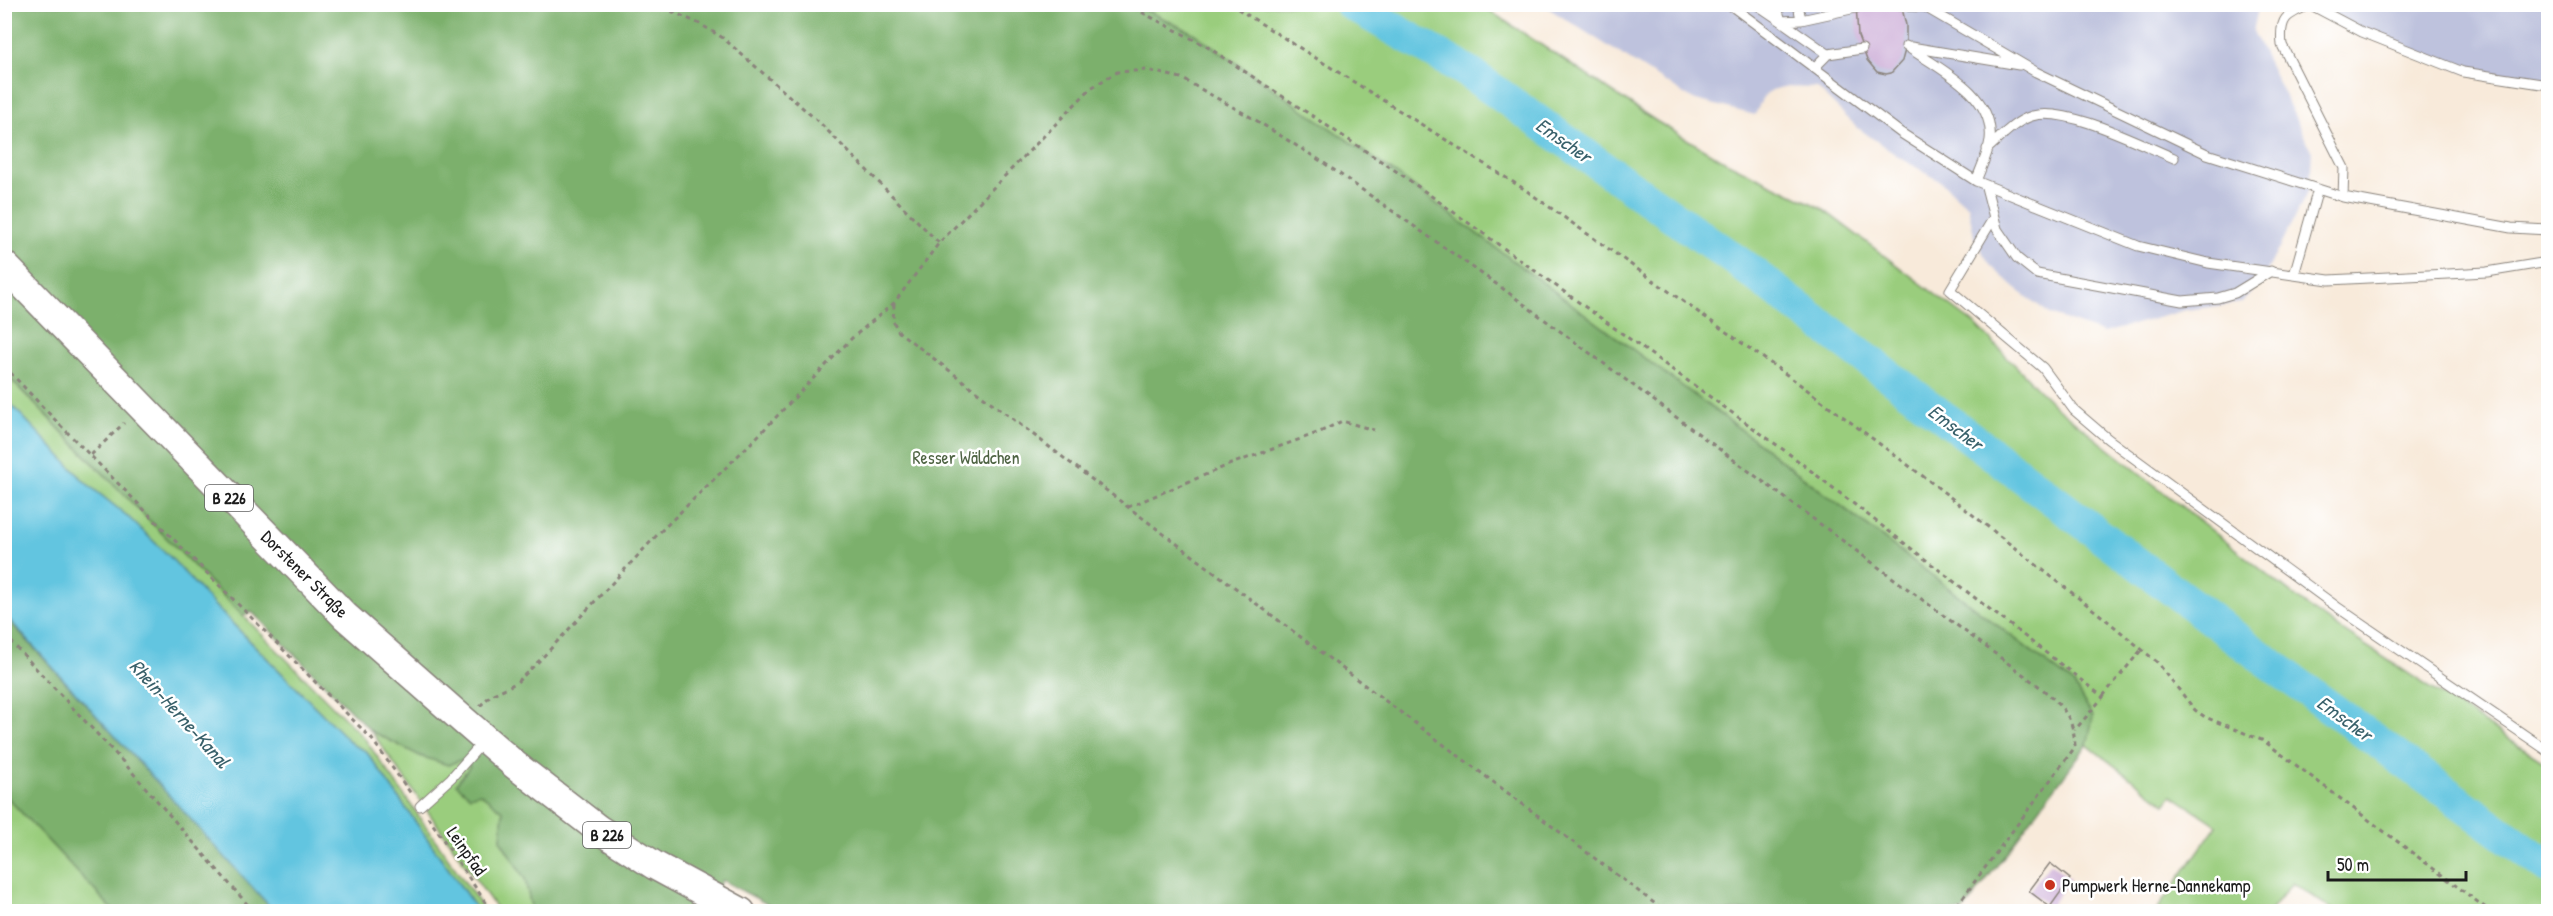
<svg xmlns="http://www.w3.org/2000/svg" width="2553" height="916" font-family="'Patrick Hand',sans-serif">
<rect width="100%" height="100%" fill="#fff"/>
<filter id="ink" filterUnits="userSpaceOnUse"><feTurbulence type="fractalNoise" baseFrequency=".0167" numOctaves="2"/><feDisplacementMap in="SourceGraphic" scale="12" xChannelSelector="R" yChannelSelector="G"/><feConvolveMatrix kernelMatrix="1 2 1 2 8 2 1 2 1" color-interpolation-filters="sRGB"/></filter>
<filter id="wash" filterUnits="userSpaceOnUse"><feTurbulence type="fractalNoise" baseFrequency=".008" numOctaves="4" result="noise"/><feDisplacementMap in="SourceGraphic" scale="24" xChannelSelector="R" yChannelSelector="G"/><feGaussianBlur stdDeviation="1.35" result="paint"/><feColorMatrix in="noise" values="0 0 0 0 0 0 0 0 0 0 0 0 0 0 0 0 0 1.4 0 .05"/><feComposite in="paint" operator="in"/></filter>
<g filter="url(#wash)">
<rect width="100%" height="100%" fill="#f8eada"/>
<path fill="#bec2dd" d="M1543 5H2259L2253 31 2312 152 2310 187 2267 271 2242 303 2186 310 2104 333 2050 314 2015 288 1991 266 1975 240 1968 206 1940 181 1899 157 1858 128 1817 88 1783 87 1772 90 1763 97 1755 115 1692 99Z
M2292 5H2548V85L2463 72Z"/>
<path fill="#9acd7d" stroke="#5b744c" stroke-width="1.5" d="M4 5 2080 696 2073 683 1744 432 1399 176 1193 33 1136 5H1481L1656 121 1726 162 1821 208 1976 325 2055 406 2316 613 2548 765V911H2335L2292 883 2270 911H2156L2217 825 2172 795 2165 804 2087 745Z
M4 373 365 739 485 911H478L366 751 353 745 214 605 170 557 126 515 86 483 5 398Z
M371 731 421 756 448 765 460 760 470 766 480 793 503 811 501 841 525 879 532 911H498Z
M5 795 114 911 7 912 5 909Z"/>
<path fill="#7bb06c" stroke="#4c6644" stroke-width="1.5" d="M4 5H1136L1193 33 1399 176 1744 432 2073 683 2093 717 2087 745 1963 911 782 912 722 880 708 907 715 911H532L525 879 501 841 503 811 480 793 470 796 456 784 470 766 460 760 448 765 420 756 371 731 251 611 243 616 5 373Z
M4 615 243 876 274 911H114L5 795Z"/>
<path fill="#62c5e0" stroke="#3f707e" stroke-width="1.5" d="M5 398 86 483 126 515 170 557 214 605 353 745 366 751 478 911H274L5 615Z"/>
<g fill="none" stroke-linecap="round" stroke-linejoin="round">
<path stroke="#62c5e0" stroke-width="33" d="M1351 4 1468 72 1742 265 2260 656 2548 867"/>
</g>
<g id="blocks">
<path fill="#cdafd8" d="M1856 4H1901L1906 25V46L1902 61 1891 73 1886 74 1877 72 1867 60 1858 36Z
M2050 863 2070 879 2050 907 2029 891Z"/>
</g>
</g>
<g filter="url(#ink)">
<use href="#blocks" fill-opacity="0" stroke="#8a837b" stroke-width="1.5"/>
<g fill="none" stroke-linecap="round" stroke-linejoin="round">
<defs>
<path id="lane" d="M1729 4 1901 133 1976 181 2138 246 2208 263 2329 280 2487 272 2548 262
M1756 4 1781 21 1801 20 1856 8
M1776 4 1781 21 1828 54
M1798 4 1801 20
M2309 4 2362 32 2463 72 2548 85
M2309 5C2286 15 2279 18 2282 45L2344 168 2343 197
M1901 6 1925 7 2036 72 2207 154 2343 197 2511 228 2548 230
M1906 46C1938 68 1995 94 1990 140 1988 154 1981 168 1976 181
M1911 47 2019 65
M1815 67 1828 54 1862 49
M1987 149C2001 137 2015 121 2032 116 2067 106 2140 144 2174 158
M1986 187 1997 229 2017 258 2037 274 2182 301 2218 298 2235 293 2271 271
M1994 217 1950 290 2043 368 2074 410 2108 439 2337 607 2548 751
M2294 275 2318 189
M420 806 451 778 484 741"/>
<path id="primary" d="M4 265 345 616 463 720 515 765 598 829 654 865 741 912"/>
</defs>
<use href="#lane" stroke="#8a837b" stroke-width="11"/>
<use href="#primary" stroke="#8a837b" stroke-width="31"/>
<path stroke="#8a837b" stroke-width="3" stroke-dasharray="4.5 4.5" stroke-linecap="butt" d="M655 4 700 24 723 38 820 123 939 243
M1126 4 1206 46 1402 175 1788 453 2103 697 2075 730
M1230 4 1524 189 1790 377 1936 486 2104 618 2157 662 2195 710 2205 717 2264 741 2491 912
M894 304 893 321 899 332 1128 507 1666 912
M4 366 59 424 371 738 412 795
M91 455 124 423
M1128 507 1231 464 1320 432 1342 421 1374 430
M4 634 125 764 254 912
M2103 696 2142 649
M480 706 491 695 516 683 540 660 658 534 756 438 852 338 894 303 939 243 1091 88 1117 72 1147 70 1181 78 1254 119 1324 163 1502 288 2040 687C2062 706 2074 716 2075 747L1952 912
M428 817 492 912"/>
<use href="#lane" stroke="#fff" stroke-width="9"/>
<use href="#primary" stroke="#fff" stroke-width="28"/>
</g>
</g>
<circle fill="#c8321e" stroke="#fff" stroke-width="2" cx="2050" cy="885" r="6"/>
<g text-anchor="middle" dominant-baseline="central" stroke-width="5" stroke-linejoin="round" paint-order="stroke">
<g fill="#fff" stroke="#606060" stroke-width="1.5">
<rect x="205" y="485" width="48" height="26" rx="4.5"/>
<rect x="583" y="822" width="48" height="26" rx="4.5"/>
</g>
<g font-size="16" font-weight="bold" fill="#1c1c1c">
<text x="229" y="498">B 226</text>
<text x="607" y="835">B 226</text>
</g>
<g font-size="18" fill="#4e6343" stroke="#fff">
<text x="966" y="457">Resser Wäldchen</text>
</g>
<g font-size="18" fill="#1c1c1c" stroke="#fff">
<text transform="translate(305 574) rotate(45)">Dorstener Straße</text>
<text transform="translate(467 851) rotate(55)">Leinpfad</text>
</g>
<g font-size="18" fill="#1c1c1c" stroke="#fff" text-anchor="start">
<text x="2062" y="885">Pumpwerk Herne-Dannekamp</text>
</g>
<g font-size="20" font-style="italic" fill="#38606a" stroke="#fff">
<text transform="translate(1564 140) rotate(35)">Emscher</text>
<text transform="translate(1956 427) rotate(37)">Emscher</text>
<text transform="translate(180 713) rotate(48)">Rhein-Herne-Kanal</text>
<text transform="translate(2345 718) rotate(36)">Emscher</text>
</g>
</g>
<rect width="2553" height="916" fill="none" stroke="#fff" stroke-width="24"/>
<path d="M2328 871v9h138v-9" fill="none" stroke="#1c1c1c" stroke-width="3"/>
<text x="2337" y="871" font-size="18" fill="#1c1c1c" stroke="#ffffff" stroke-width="4.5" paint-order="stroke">50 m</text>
</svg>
